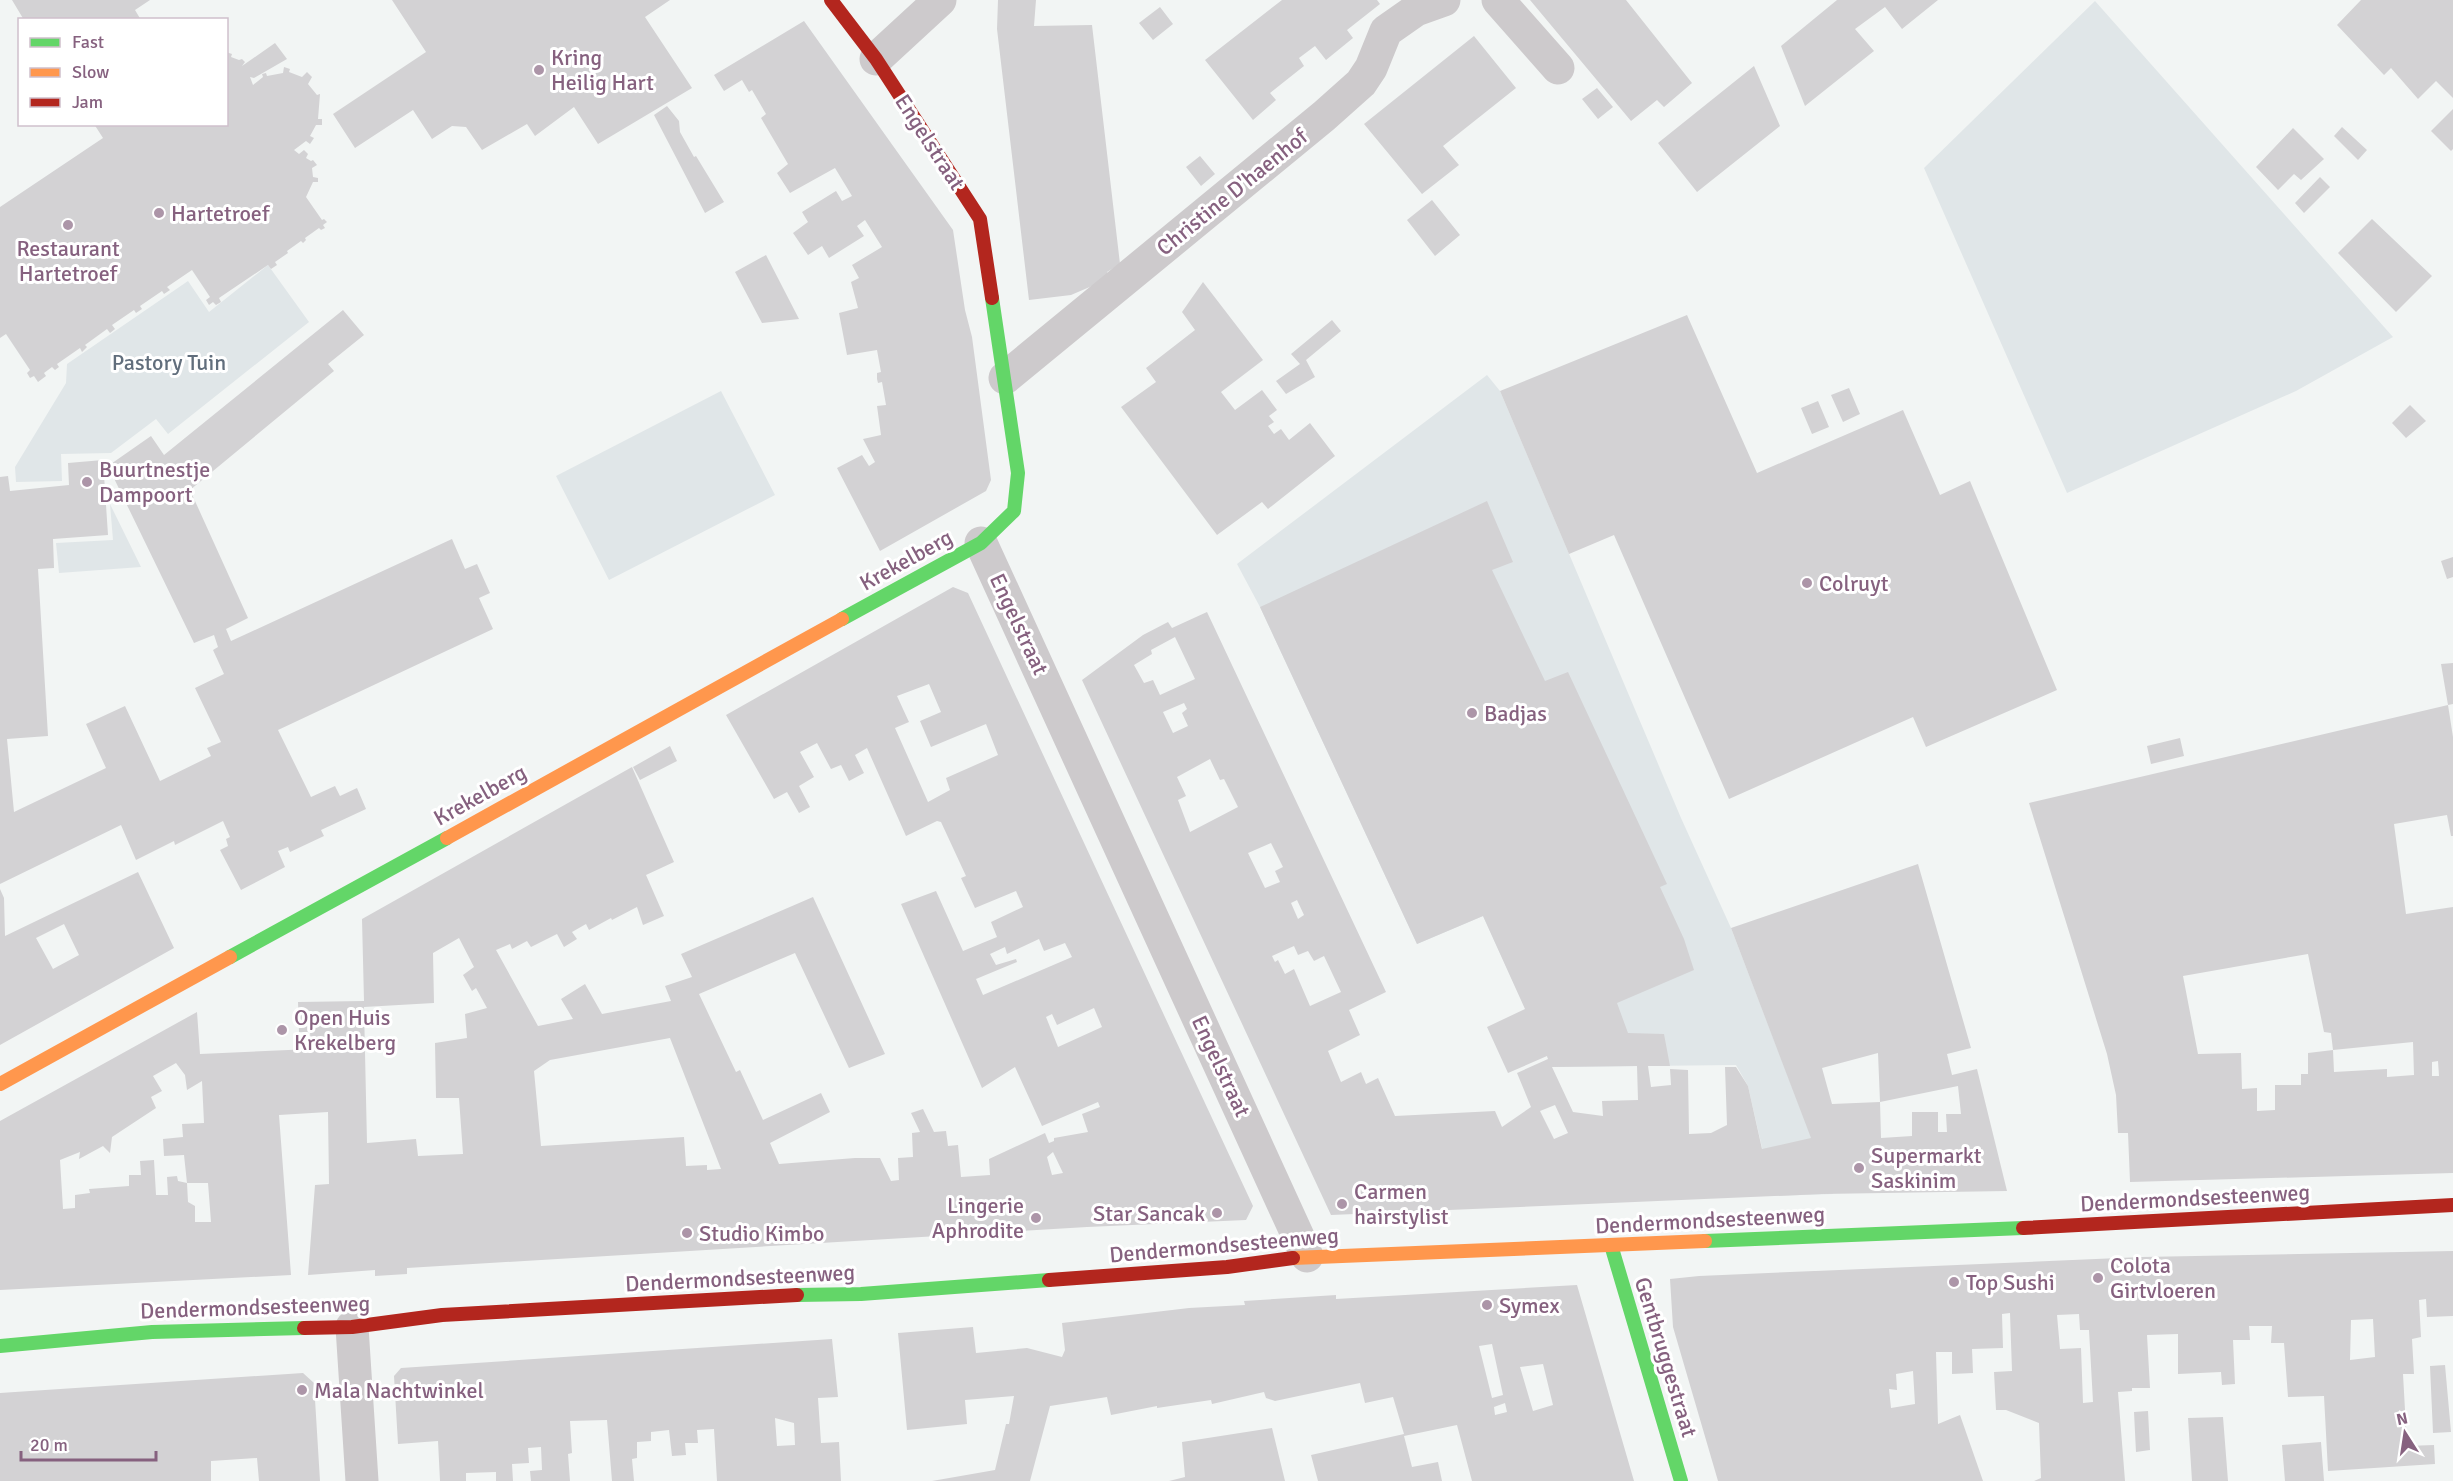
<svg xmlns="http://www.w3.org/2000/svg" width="2453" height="1481" font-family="Signika,sans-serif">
<rect width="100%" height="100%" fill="#f2f5f4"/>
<path fill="#e0e6e8" d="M2095 1 2393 337 2296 391 2067 493 1924 168Z
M268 265 309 322 168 434 156 419 111 453 61 454 62 481 16 482 15 467 66 383 67 364 188 281 209 312Z
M1487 375 1500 391 1681 818 1731 928 1833 1194 1773 1196 1748 1086 1736 1065 1552 1067 1483 916 1417 944 1260 607 1237 564Z
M721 391 775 495 609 580 556 476Z
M110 504 141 567 59 573 56 543 113 540Z"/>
<path fill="#d3d2d4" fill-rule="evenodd" d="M12 0H150L135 10 141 20H24Z
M392 0H670L645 17 692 88 598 144 574 107 535 136 527 124 482 150 466 127 452 126 432 139 413 110 355 148 333 114 426 52Z
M998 0H1036L1034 26 1092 25 1120 264 1107 272 1108 275 1092 286 1071 295 1029 300 997 29Z
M1282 0H1377L1380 4 1347 30 1353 38 1326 60 1315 46 1299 58 1304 66 1270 93 1276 100 1253 120 1205 60Z
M1530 0H1626L1692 83 1664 107 1657 100 1631 121Z
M1837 0H1938L1902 29 1885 7 1855 29 1874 51 1805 106 1781 46Z
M2361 0H2453V98L2436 81 2418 99 2391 68 2384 75 2337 25Z
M1160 7 1173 24 1153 40 1139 23Z
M804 21 953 230 965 310 972 337 991 480 986 491 880 551 837 468 862 455 869 466 875 462 863 439 881 435 877 406 886 405 882 382 878 383 877 379V373L881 372 877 350 847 355 839 313 858 308 851 282 859 278 852 265 882 247 865 220 857 226 864 236 829 258 822 246 808 255 793 233 808 222 802 212 836 191 842 201 852 196 835 168 790 193 777 173 788 164 761 118 766 114 752 90 749 92 742 80 724 91 714 75Z
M1474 36 1516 88 1443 146 1459 165 1422 194 1364 124Z
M275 43 287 59 254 78 250 77 253 85 263 77 262 74 266 73 267 76 283 73 284 67 290 69 289 72 302 77 307 72 312 77 308 84 317 95 320 94 318 119H322V125H316L310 136 314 138 310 144 306 141 294 150 299 154 304 150 308 154 306 158 311 161 313 160 317 165 312 168 313 177 318 178V182H313L306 197 322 220 324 219 327 222 323 225 325 228 321 230 319 228 305 238 306 240 303 243 301 241 287 251 288 253 275 262 277 265 271 269 268 265 219 298 221 302 216 305 213 302 209 305 206 300 210 297 192 270 167 287 170 290 164 294 162 291 140 306 142 309 136 313 134 310 112 325 115 329 110 333 107 329 85 345 87 347 82 352 80 348 57 364 59 367 55 370 52 367 44 373 46 376 38 382 34 376 30 378 27 373 30 370 6 334 0 338V207L103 138 94 124H226V52L232 54 231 57 239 60 242 59 245 62 242 66Z
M1754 66 1780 126 1697 192 1658 143Z
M1597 88 1613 107 1598 119 1582 99Z
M667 106 679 121 680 132 694 157 696 156 724 202 705 213 654 115Z
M2453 109V149L2451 151 2431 131Z
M2342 127 2367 150 2358 160 2334 136Z
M2293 128 2324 159 2301 180 2294 174 2278 190 2256 167Z
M1200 156 1215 174 1201 186 1186 167Z
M2320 177 2330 187 2304 213 2295 203Z
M1432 200 1460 235 1435 256 1407 220Z
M2372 219 2432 276 2396 312 2338 253Z
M766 255 799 319 762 323 735 272Z
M1203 282 1263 360 1221 392 1235 410 1262 390 1277 410 1269 416 1274 422 1268 426 1274 434 1281 429 1289 440 1310 423 1335 456 1268 509 1262 502 1217 535 1121 407 1156 382 1146 368 1195 330 1182 312Z
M343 310 364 335 328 364 334 371 190 490 248 618 226 629 231 641 452 539 465 569 477 564 490 593 479 598 493 629 278 730 311 797 335 786 340 796 357 788 366 809 321 830 324 836 290 852 288 847 278 851 285 867 241 890 220 850 228 846 226 839 230 837 223 821 175 845 174 841 136 860 121 825 0 884V477L8 476 10 491 69 485 68 463 103 460 108 535 53 539 54 568 38 569 48 736 7 739 14 812 106 768 86 724 125 706 160 781 211 756 207 748 221 742 195 688 224 674 213 650 218 647 214 635 194 643 108 466 151 436 164 455Z
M1687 315 1757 473 1903 410 1940 495 1970 481 2057 690 1926 747 1913 717 1729 799 1614 535 1569 554 1500 391Z
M1332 320 1341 331 1306 360 1315 377 1286 394 1276 381 1300 364 1291 354Z
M1849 388 1860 414 1843 422 1831 395Z
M1818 401 1829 427 1812 434 1801 408Z
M2410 405 2426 421 2406 438 2392 423Z
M1487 501 1513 562 1492 570 1545 681 1568 672 1667 884 1660 887 1684 939 1694 970 1617 1003 1628 1033 1664 1034 1670 1066H1648L1651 1087 1671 1085 1670 1069 1688 1070 1689 1134 1711 1133 1727 1125 1725 1067H1736L1748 1086 1762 1149 1811 1138 1731 928 1918 864 1971 1048 1947 1054 1952 1075 1977 1069 2007 1191 1822 1194 1331 1215 1082 680 1143 635 1168 622 1172 628 1207 612 1386 992 1349 1010 1360 1035 1328 1051 1341 1082 1361 1072 1366 1084 1378 1078 1395 1116 1495 1111 1502 1127 1531 1107 1517 1073 1548 1059 1547 1056 1508 1073 1487 1027 1525 1009 1483 916 1417 944 1260 607ZM1175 637 1195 679 1160 695 1153 680 1144 683 1134 665 1152 654 1151 650ZM1184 703 1187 709 1182 713 1188 726 1173 733 1163 712ZM1210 759 1220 780 1224 779 1238 807 1190 832 1178 800 1186 796 1177 777ZM1271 843 1283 867 1275 871 1280 882 1265 888 1248 853ZM1297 900 1304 915 1298 919 1291 903ZM1294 946 1298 955 1308 951 1314 961 1324 956 1341 992 1310 1006 1294 969 1285 974 1278 960 1275 962 1272 956ZM1878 1053 1880 1102 1958 1086 1961 1114H1946L1947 1132H1938V1112H1912V1136L1881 1138 1880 1102 1832 1104 1822 1068ZM1637 1066 1638 1100 1602 1101 1603 1116 1573 1112 1552 1067ZM1555 1105 1568 1133 1554 1139 1540 1111Z
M2453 557V577L2447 579 2441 561Z
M953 587 968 593 1170 1028 1253 1206 1246 1220 1087 1227 407 1268V1274L375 1276V1270L308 1275 315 1185 329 1184 328 1112 279 1115 291 1275 0 1290V1121L197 1012 200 1054 311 1049 310 1032H299L298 1002 364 1001 362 919 632 767 674 862 646 875 664 916 643 925 637 907 612 920 611 918 589 930 586 924 572 932 577 939 564 947 557 934 531 947 527 941 512 949 510 944 496 950 538 1026 573 1019 561 999 585 984 602 1014 671 1001 665 986 692 977 681 954 813 897 885 1054 849 1068 795 953 699 994 736 1072 740 1070 763 1120 821 1093 830 1112 770 1143 779 1164 855 1158H880L891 1181 899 1180 898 1158 913 1157 912 1133 920 1132 911 1113 923 1109 934 1132 946 1131 948 1146 958 1145 961 1177 990 1175 989 1159 1045 1133 1049 1143 1054 1141V1138L1088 1132 1082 1114 1100 1107 1098 1102 1042 1126 1015 1067 982 1088 901 904 936 891 963 951 997 937 991 922 1023 907 1016 891 975 908 961 878 966 876 941 822 937 821 906 836 867 748 855 755 864 773 849 781 841 765 831 769 817 743 800 752 814 777 799 786 810 807 799 813 787 792 774 799 726 715ZM929 684 941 712 920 721 931 747 986 724 998 755 946 778 950 790 928 802 895 728 909 722 897 696ZM459 938 474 967 463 975 472 991 476 988 487 1008 465 1014 467 1038 435 1043 436 1098H459L463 1154 418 1156 416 1139 367 1143 364 1007 434 1003 433 953ZM1039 939 1044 951 1065 943 1072 957 983 995 976 979 1017 962 1016 959 996 965 990 954 1005 947 1007 954ZM1094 1008 1102 1027 1058 1047 1046 1017 1052 1014 1057 1025ZM670 1038 721 1169 707 1170V1165L686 1166 684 1137 541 1146 534 1071 550 1060ZM176 1063 185 1075 187 1090 202 1081 204 1123 182 1124 183 1137 163 1139 164 1156 184 1155 187 1183H208L211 1222H195V1206L188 1202 187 1183 178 1181 177 1176 167 1177 168 1195H156L154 1160 140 1161 141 1175H129V1186L89 1189 90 1193 75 1195V1208L63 1209 60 1160 80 1152 79 1159 103 1146 110 1153 112 1137 156 1108 151 1097 162 1091 153 1076ZM1053 1152 1063 1173 1052 1175 1047 1157Z
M2453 663V704L2448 705 2441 664Z
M2448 705 2453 737V836H2451L2447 815 2394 824 2406 914 2453 907V1173L2130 1182 2128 1133H2118L2116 1095 2107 1054 2029 803ZM2308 954 2324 1032 2331 1033 2333 1050 2413 1042 2414 1075 2387 1077V1069L2334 1072 2333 1050 2308 1053V1074H2301V1085H2275V1110L2257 1111V1088L2242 1089 2241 1053 2198 1054 2183 976ZM2438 1061 2439 1076H2432V1062Z
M2180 738 2184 756 2151 764 2147 746Z
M670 746 677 761 640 780 633 767Z
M138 872 174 948 0 1045V889L4 898 5 936ZM64 924 79 955 53 969 36 938Z
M2453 1251V1316L2427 1317 2426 1299 2419 1300 2421 1337 2412 1339 2414 1374H2403L2407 1446 2434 1445 2435 1464 2328 1471 2324 1396 2288 1397 2284 1343H2271L2272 1326H2249L2250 1340H2233L2235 1384 2222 1385 2221 1372 2178 1374V1334L2147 1335 2150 1388H2132V1391L2118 1392 2125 1481H2034L2041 1478 2039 1423 2006 1410H1996L1994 1372 2012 1371 2010 1313 2002 1314 2003 1348 1972 1349 1973 1373 1952 1374V1352H1936L1938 1424 1960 1415 1983 1481H1718L1673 1327 1670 1279 1699 1276 2142 1257ZM2079 1314 2080 1330H2089L2093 1402 2083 1403 2081 1348 2060 1349 2057 1315ZM2373 1319 2375 1357 2350 1360 2351 1320ZM1913 1371 1915 1404 1891 1408 1889 1389 1897 1390 1896 1374Z
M1577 1285 1634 1481H1472L1457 1425 1404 1436 1412 1467 1438 1462 1442 1481H1318L1311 1455 1404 1434 1393 1397 1365 1403 1360 1383 1275 1401 1266 1398 1264 1392 1212 1404 1211 1400 1157 1408V1406L1111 1415 1107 1397 1050 1406 1030 1481H932L995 1470 1006 1424H1009L1014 1396 965 1400 967 1424 907 1430 898 1333 973 1327 976 1353 1027 1348 1062 1357 1065 1350 1062 1323 1189 1308 1245 1305 1244 1301 1336 1295V1299ZM1492 1344 1503 1395 1492 1398 1479 1346ZM1543 1364 1553 1405 1533 1411 1520 1367ZM1505 1403 1507 1412 1495 1415 1494 1407Z
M832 1339 838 1397 818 1398 821 1443 839 1442 841 1481H717L714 1429 697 1430 698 1443H685L686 1455 672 1456 669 1430 651 1432V1441L637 1442V1458L632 1459 634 1481H612L607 1420 570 1421 572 1453 568 1454 570 1481H531L530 1471 542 1470 541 1447 528 1448 529 1463 512 1464 513 1481H496V1472L466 1473V1481H440L438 1441 398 1444 394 1376 401 1368ZM775 1418 794 1423 795 1445 777 1446Z
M2445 1365 2451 1432 2433 1433 2430 1366Z
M303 1373 314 1383 320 1481H259L257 1458 211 1461V1481H0V1393Z
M2148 1411 2150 1450 2136 1452 2134 1412Z
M2223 1417 2228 1481H2192L2188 1418Z
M1272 1428 1285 1481H1169L1185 1477 1182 1442Z
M2321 1442 2324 1481H2285L2282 1445Z"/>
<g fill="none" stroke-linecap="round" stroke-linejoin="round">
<path stroke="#cdcacc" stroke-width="33" d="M1498 0 1558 68
M876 59 940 0
M1005 378 1324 116 1361 83 1371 68 1386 31 1416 10 1444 0
M981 543 1307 1256
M352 1327 362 1481"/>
<path stroke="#63d668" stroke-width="14" d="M842 619 981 543 1014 511 1018 473 992 298
M230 957 447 838
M1705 1241 2023 1228
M1611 1245 1681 1481
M797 1295 861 1294 1049 1280
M0 1346 152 1332 304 1328"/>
<path stroke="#ff974d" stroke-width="14" d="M447 838 842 619
M0 1084 230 957
M1293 1258 1705 1241"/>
<path stroke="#b3261e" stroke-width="14" d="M831 0 876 59 980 219 992 298
M2023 1228 2453 1205
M1049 1280 1227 1267 1293 1258
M304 1328 352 1327 442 1315 797 1295"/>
</g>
<g fill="#ac95a8" stroke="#fff" stroke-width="2">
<circle cx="539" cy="70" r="6"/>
<circle cx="159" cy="213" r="6"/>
<circle cx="68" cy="225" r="6"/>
<circle cx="87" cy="482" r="6"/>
<circle cx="1807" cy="583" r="6"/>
<circle cx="1472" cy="713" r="6"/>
<circle cx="282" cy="1030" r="6"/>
<circle cx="1859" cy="1168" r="6"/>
<circle cx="1342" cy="1204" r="6"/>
<circle cx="1217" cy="1213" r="6"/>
<circle cx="1036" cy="1218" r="6"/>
<circle cx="687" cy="1233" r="6"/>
<circle cx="2098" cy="1278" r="6"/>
<circle cx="1954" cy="1282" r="6"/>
<circle cx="1487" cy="1305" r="6"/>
<circle cx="302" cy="1390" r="6"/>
</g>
<g text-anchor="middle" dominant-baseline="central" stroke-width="6" stroke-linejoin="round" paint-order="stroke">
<g font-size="22" fill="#86617f" stroke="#fff" text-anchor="start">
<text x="551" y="57">Kring<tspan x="551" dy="25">Heilig Hart</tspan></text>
<text x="171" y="213">Hartetroef</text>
<text x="68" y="248" text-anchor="middle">Restaurant<tspan x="68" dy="25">Hartetroef</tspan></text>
<text x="99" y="469">Buurtnestje<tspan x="99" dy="25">Dampoort</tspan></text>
<text x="1819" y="583">Colruyt</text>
<text x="1484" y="713">Badjas</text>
<text x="294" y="1017">Open Huis<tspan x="294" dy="25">Krekelberg</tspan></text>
<text x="1871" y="1155">Supermarkt<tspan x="1871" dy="25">Saskinim</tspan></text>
<text x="1354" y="1191">Carmen<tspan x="1354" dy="25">hairstylist</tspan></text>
<text x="1024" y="1205" text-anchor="end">Lingerie<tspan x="1024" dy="25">Aphrodite</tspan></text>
<text x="1205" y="1213" text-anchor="end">Star Sancak</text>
<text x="699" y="1233">Studio Kimbo</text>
<text x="2110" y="1265">Colota<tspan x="2110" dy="25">Girtvloeren</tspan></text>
<text x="1966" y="1282">Top Sushi</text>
<text x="1499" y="1305">Symex</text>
<text x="314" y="1390">Mala Nachtwinkel</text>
</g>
<g font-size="22" fill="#86617f" stroke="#fff">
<text transform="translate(930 142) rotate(57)">Engelstraat</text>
<text transform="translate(1232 192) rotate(-39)">Christine D'haenhof</text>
<text transform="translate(906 560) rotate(-29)">Krekelberg</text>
<text transform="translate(1019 624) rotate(65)">Engelstraat</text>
<text transform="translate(480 795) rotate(-29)">Krekelberg</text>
<text transform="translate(1221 1066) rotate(65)">Engelstraat</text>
<text transform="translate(2195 1198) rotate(-3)">Dendermondsesteenweg</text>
<text transform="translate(1710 1220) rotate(-3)">Dendermondsesteenweg</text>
<text transform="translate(1224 1245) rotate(-5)">Dendermondsesteenweg</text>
<text transform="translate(740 1278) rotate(-3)">Dendermondsesteenweg</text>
<text transform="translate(255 1307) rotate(-2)">Dendermondsesteenweg</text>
<text transform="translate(1666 1357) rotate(73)">Gentbruggestraat</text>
</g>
<g font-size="22" fill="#616e7c" stroke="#fff">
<text x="169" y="362">Pastory Tuin</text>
</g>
</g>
<rect x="18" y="18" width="210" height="108" fill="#ffffff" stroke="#cfc0cc" stroke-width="1.5"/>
<rect x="30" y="38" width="30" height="9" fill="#63d668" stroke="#cfc0cc" stroke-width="1.5"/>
<text x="72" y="48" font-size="18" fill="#86617f">Fast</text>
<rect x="30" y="68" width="30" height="9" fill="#ff974d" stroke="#cfc0cc" stroke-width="1.5"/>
<text x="72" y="78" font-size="18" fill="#86617f">Slow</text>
<rect x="30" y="98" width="30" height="9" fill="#b3261e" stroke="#cfc0cc" stroke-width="1.5"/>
<text x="72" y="108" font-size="18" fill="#86617f">Jam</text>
<g transform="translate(2405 1433) rotate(348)" stroke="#ffffff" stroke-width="4.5" paint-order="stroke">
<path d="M0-4.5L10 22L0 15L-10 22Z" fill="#86617f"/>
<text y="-9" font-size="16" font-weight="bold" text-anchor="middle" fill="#86617f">N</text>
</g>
<path d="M21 1451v9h135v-9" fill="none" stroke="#86617f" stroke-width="3"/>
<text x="30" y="1451" font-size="18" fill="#86617f" stroke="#ffffff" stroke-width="4.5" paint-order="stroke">20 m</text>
</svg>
